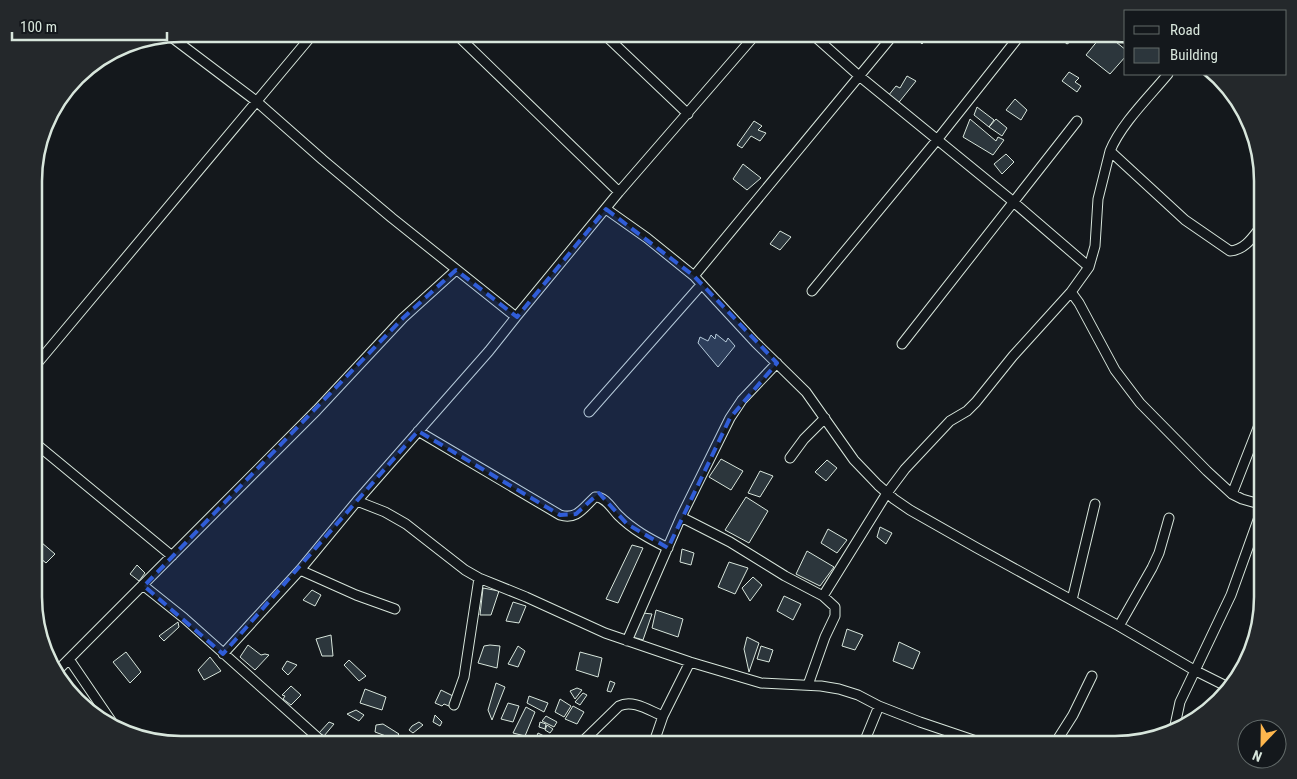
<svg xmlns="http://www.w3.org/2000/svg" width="1297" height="779" font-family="'Roboto Condensed',sans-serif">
<rect width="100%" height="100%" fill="#14181c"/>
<path fill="#2c363c" stroke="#d8e6dc" d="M671 34H684L678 40Z
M911 34H930L922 44Z
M1059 34H1068L1075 39 1067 44 1057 36Z
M1103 34H1106L1126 50V56L1110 74 1086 55Z
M1069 72 1079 78 1075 82 1081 86 1077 92 1062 81Z
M907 76 916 81 896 106 888 96 896 86 900 88Z
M1015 99 1027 110 1021 120 1006 110Z
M977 107 994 120 989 127 974 115Z
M970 119 996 141 998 137 1004 140 993 155 963 137Z
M996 119 1007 128 1002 136 989 127Z
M754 121 762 126 758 130 766 133 760 141 751 136 742 148 737 145Z
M1006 154 1014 162 1002 174 994 164Z
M743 164 761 178 747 190 733 179Z
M780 231 791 237 780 250 770 244Z
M716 334 726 342 728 338 735 346 718 367 698 343 700 337 708 341 711 335 715 339Z
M721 459 743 471 731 490 709 477Z
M827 460 837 468 826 481 815 472Z
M760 471 773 476 760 497 748 493Z
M746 497 768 511 749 543 725 530Z
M880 527 892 533 886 544 877 537Z
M828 529 847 540 837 553 821 543Z
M35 537 55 554 46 563 35 554Z
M632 545 643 548 618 603 606 599Z
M682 549 694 553 691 565 680 562Z
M807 551 834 567 820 586 796 574Z
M729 562 748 568 735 594 718 587Z
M137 565 145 573 139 581 130 574Z
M753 577 762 585 750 601 742 588Z
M483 588 499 591 491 615H480Z
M312 590 321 595 315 606 303 600Z
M784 596 801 604 793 620 777 611Z
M513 602 526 606 519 623 506 621Z
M656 610 683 619 678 637 652 628Z
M643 613 652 614 643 640 633 637Z
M178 622 179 627 164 641 159 636Z
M847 629 863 635 855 650 842 646Z
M331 635 333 656H322L316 639Z
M747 637 759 643 749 672 744 649Z
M899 642 920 652 913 669 893 661Z
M248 645 261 655 265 654 269 655 255 670 240 657Z
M490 645 500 646 497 668 478 663 484 646Z
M518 646 525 651 518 667 508 664Z
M761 646 773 650 769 662 757 659Z
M126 652 141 672 130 683 113 662Z
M580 652 602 658 598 677 576 670Z
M210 657 221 671 204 680 198 670Z
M349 660 366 676 359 681 344 665Z
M287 661 297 665 288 675 282 669Z
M610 681 615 683 611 692 607 691Z
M496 683 505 687 492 720 488 710Z
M291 686 301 695 291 705 283 699 285 696 282 695Z
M577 688 582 690 575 699 570 691Z
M365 689 386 697 382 710 360 703Z
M441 690 453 696 449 706 444 704 442 706 435 703Z
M583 693 587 695 580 705 575 702Z
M529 696 548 703 544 712 527 703Z
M560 699 571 706 564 717 555 712Z
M508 703 519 706 513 722 501 719Z
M573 706 584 712 577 724 565 719Z
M526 707 535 712 525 736 513 733Z
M356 710 364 715 359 721 347 714Z
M435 715 442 722 440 726 433 722Z
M546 716 557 722 554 727 542 721Z
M329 722 334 724 324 736 319 733Z
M419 722 423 725 413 733 409 730 412 726Z
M540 722 546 724 545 729 539 727Z
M383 724 399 734 394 739 375 732 376 725Z
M547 725 553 729 550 733 545 730Z
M538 733 546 737 542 745H533Z
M458 736 472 745H461L455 742Z"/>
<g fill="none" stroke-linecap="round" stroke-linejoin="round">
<defs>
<path id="minor" d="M456 34 619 192
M604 34 688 114
M812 34 858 75 1010 199 1089 267
M170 36 256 101 323 160 392 218 516 317 619 192 756 34
M1168 74C1149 97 1121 124 1110 151L1185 220 1230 251C1246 250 1254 235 1263 224
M606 209 647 238 694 276 755 342 806 392 854 460 878 485 894 499 910 510 977 548 1119 626 1194 670 1228 687
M694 276 894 34
M812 291 937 140 1021 34
M1071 292 1079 303 1115 370 1140 403 1207 471 1232 494 1242 499 1263 505
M902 344 1077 121
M35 366 313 34
M589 412 701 285
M418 431 560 515C577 520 583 508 595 497 605 496 612 509 618 515 633 530 650 539 668 548
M35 443 172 556
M790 458 804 439 825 418
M1232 494 1263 415
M357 501 385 512 406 524 465 570 479 578 526 597 605 633 690 662 761 683 821 686 839 689 858 695 879 706 920 722 988 745
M681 517 730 542 785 576 823 596 835 607V616L825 637 808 685
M300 570 356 595 395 609
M144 586 184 618 326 745
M823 596 887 493 905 469 950 421 967 411 976 402 1013 356 1071 292 1089 267 1095 246 1098 199 1110 151
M1072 600 1095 504
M1119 626 1152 568 1159 553 1169 518
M627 641 681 517 730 418 742 400 777 363
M223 654 300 570 357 501 489 351 516 317
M69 659 116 728
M56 672 317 410 403 318 456 270
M454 705 464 677 479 578
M1174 730 1180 702 1231 595 1263 506
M579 745 619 706C633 699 650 711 663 716
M653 745 663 716 690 662
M863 745 879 706
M1054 745 1073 715 1092 676"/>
</defs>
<use href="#minor" stroke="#d8e6dc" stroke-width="11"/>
<use href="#minor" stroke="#14181c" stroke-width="9"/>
</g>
<path fill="#305dd8" fill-opacity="0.2" stroke="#305dd8" stroke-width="4" stroke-dasharray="10 6" stroke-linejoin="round" d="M606 209 694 276 777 363 730 418 668 548 627 524 599 493 576 514 560 515 418 431 223 654 144 586 403 318 456 270 517 317Z"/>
<path d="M0 0H1297V779H0ZM181 42H1115A139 139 0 0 1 1254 181V597A139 139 0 0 1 1115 736H181A139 139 0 0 1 42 597V181A139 139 0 0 1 181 42Z" fill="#24282b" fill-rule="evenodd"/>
<path fill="none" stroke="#d8e6dc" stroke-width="2.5" d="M181 42H1115A139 139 0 0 1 1254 181V597A139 139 0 0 1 1115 736H181A139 139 0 0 1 42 597V181A139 139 0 0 1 181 42Z"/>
<rect x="1124" y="10" width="162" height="65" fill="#14181c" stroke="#626a69"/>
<rect x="1134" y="26" width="25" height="8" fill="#14181c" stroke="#626a69"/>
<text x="1170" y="35" font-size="15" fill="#d8e6dc">Road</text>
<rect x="1134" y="48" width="25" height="15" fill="#2c363c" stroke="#626a69"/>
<text x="1170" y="60" font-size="15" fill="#d8e6dc">Building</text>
<g transform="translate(1262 744) rotate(202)"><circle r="24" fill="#14181c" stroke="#626a69"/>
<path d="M0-4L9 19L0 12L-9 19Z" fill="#ffb74d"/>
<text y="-8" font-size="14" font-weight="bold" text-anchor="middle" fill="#d8e6dc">N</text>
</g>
<path d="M12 32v8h155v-8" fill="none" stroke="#d8e6dc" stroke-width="2.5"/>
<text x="20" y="32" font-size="15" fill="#d8e6dc" stroke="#14181c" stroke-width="4" paint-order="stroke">100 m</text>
</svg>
